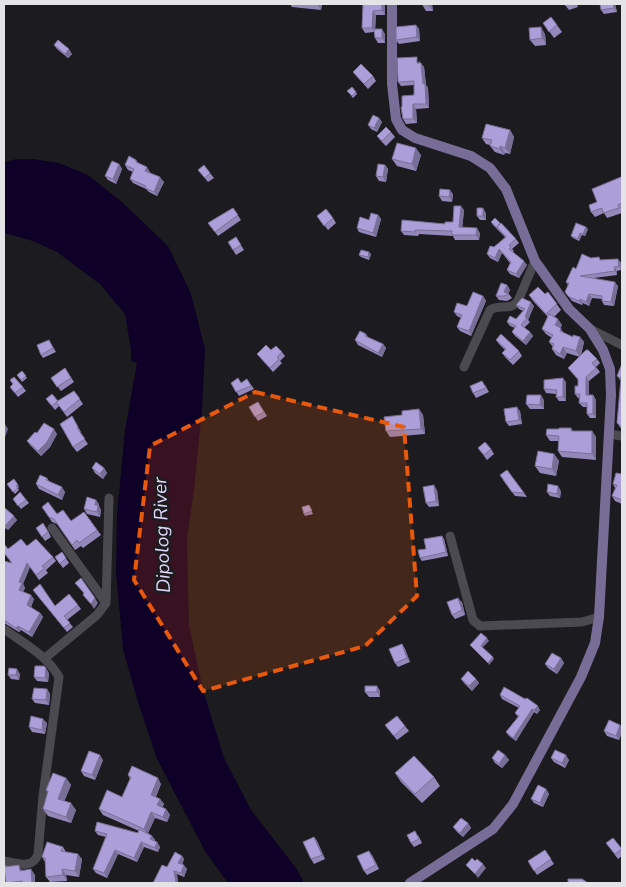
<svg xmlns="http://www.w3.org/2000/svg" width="626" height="887" font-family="'Nunito Sans',sans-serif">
<rect width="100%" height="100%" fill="#1c1b20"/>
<path fill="#0e0027" d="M17 159H33L59 163 88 175 123 203 168 246 191 294 205 349 202 410 194 490 187 539 189 625 203 690 224 758 251 810 296 868 304 883H228L205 851 157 759 138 702 123 649 116 572 117 515 125 430 137 363 131 361V350L125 314 100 284 57 252 33 241 4 233V162Z"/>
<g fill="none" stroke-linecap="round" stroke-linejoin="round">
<path stroke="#4b4a50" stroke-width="9" d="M590 329 622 345
M464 367 490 310C501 303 509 312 518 301L535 261
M609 434 622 436
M450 536 473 620 480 626 582 622 599 617
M106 603 109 498
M4 629C23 643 47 655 59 677L43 796 38 854C33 870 16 863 4 861
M45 658 97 615 106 603 52 528"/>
<path stroke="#776d97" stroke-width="10" d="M392 4V84L396 119 402 130 415 138 471 156 490 168 506 189 535 261 569 309 590 329 603 350 610 369 611 395 599 617 595 643 581 677 513 804 493 829 410 883"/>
</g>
<path fill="#9488ba" d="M290 4H322L321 10 292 7Z
M363 4H385V15H376L375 29 385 34V43H378L375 38 374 32 365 33 362 28Z
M432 4 433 11H426L423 6Z
M564 4H577L578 7 569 10Z
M615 4 617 12 604 14 601 10Z
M543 23 557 25 562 32 554 38Z
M416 25 419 29 420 41 399 44 396 40Z
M545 34 546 45 535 46 530 40Z
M54 45 72 54 68 58 57 49Z
M420 61V63L424 67 426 85 428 88 429 108 416 109 417 123 406 124 403 119 402 107 414 95V85L401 86 398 82Z
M353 72 373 76 376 81 368 89Z
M347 91 356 92 357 94 353 98Z
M379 118 382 122 377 132 371 129 368 125Z
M510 130 514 137 510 154 505 153 504 155 495 152 490 146V145L486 144 482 138Z
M391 132 395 137 386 146 380 140 377 136Z
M421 155 416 171 397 166 392 159Z
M136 160 139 164 150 172V173L164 182 157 196 149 192 146 189 133 183 130 179 133 172 128 170 125 165Z
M119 164 122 169 116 184 108 180 105 176Z
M385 165 388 169 386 182 379 181 376 176Z
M198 170 210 173 214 178 208 182Z
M621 177 622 179V209L621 210 622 213 607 218 604 213 595 217 591 212 597 202Z
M453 194 452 202 442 201 439 196Z
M233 208 241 220 218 236 208 223Z
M464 210 462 228 480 233 479 240H455L453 236 419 234 418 236 404 235 401 231 453 222Z
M486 213V220H480L477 216Z
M378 215 381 219 376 237 359 232 357 228 369 220Z
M317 216 333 218 336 223 328 230Z
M500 223 516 239 519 243 512 249 514 251 513 252 527 265 519 278 510 274 507 270 510 263 502 253 498 262 490 258 487 254 505 237 492 224Z
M588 229 585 236 582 235 579 241 573 238 571 236Z
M236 237 244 250 236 255 233 250Z
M371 254 369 260 361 257 359 255Z
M591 258 601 260 618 259 621 263V270L617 271V275L594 278 618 286 614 306 604 305 602 301V299L592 298 589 306 583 303 582 305 572 301 565 292 568 285 566 282 576 269Z
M507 285 510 290 508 293 512 298 507 301 499 300 496 296Z
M548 292 561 310 554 317 562 325 560 328 564 333 573 337H580L584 342 581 356 597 359 600 363 596 367 600 372 589 381V395H593L596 400V418H590L587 414V407H583L579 403 580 399 578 398 575 394 578 386V380L568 368 580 357 567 353 564 359 556 355 552 349 553 347 549 342 552 338 546 334 542 329 548 317 533 301 529 295 545 294Z
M483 296 486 301 471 336 460 331 457 327 461 318 457 316 454 312 467 306Z
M516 305 534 306 528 320 530 322 524 328 530 332 533 336 526 345 515 336 512 332 515 328 510 326 507 322 516 319 523 311 519 309Z
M366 334 368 337 383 344 386 348 382 357 358 345 355 340Z
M49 340 56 352 43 358 41 355Z
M496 340 519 351 522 356 513 365 505 357 502 353 505 350 499 344Z
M271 350 282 352 285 356 280 361 282 363 273 372 257 354Z
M622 366V430L617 423 621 381 617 376Z
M65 368 74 382 61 391 51 378Z
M22 371 27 378 22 382 17 375Z
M247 379 254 389 239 396 231 383H241Z
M566 382V401H559L556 397V394L546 393 544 389Z
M13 384 23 387 26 391 18 397 10 387Z
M485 385 489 392 476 398 473 393Z
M74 391 83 404 67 417 59 406 55 410 46 399 58 401Z
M544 400V409H530L526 404Z
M258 402 267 416 258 421 249 407Z
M419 409 423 415 425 434 390 437 386 431 402 415Z
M520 411 522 424 509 426 506 422Z
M72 416 81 432 80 433 88 444 77 452 73 447Z
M571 428 573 431H592L596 437V460L562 457 558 451 559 441H550L546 435 559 429Z
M37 433 57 434 50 447 41 456 30 445 27 441Z
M478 448 491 449 494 454 487 460Z
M554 454 559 461 556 476 540 473 535 466Z
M92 468H104L107 473 103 479 95 473Z
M507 470 527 497 515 496 503 480Z
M622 474V504L615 501 612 496 615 488 613 484Z
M47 478 49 481 65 492 62 500 39 489 36 484Z
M14 479 19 487 18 488 19 490 15 494 7 484Z
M437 490 439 506 429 507 426 503Z
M561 491 560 498 550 496 547 492Z
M20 492 29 503 21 509 13 499Z
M99 504V506L101 510 100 517 87 514 84 509Z
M309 505 313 514 305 516 304 514Z
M42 507 71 521 84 512 101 535 83 548 81 546 75 550 57 524 52 522Z
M4 509 17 520 8 530 6 528 4 531Z
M46 527 51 537 45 541 36 528Z
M442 536 444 539 448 556 422 561 420 558 426 549Z
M27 546 53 557 56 561 46 570 48 573 39 580 30 567 23 584 25 588 23 592 34 599 31 607 40 613 43 617 32 637 21 630 19 632 4 623V561L11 563 8 549Z
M62 552 69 563 63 568 55 557Z
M33 590 55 606 78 605 81 609 67 620 73 627 67 632Z
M462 602 465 615 455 619 452 615Z
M402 644 405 649 410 662 398 667 395 663Z
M561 658 564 663 557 674 548 668 545 664Z
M49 673 48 682 37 681 34 677Z
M20 674 19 680 11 679 8 675Z
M461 679H476L479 683 472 691 464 683Z
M377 686 380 691V697H369L365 692Z
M47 689 50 694 49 705 35 703 32 699Z
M500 695 540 710 537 714 534 712 516 741 509 736 506 732 518 717 515 713 519 708 502 699Z
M47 723 45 734 32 732 29 727Z
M385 725 405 726 409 731 397 740Z
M620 725 622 728V732L619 740 607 736 604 731Z
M505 755 509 760 502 768 495 763 492 758Z
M551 758 569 760 565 768 554 762Z
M103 760 95 780 84 776 81 771Z
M395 773 434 777 440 786 422 803 401 782Z
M128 775 161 784 156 797 160 799 164 804 162 808 166 809 170 815 167 822 155 818 148 833 152 836 155 840V841L157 842 160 847 158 852 144 847 137 862 118 854 107 878 96 873 93 869 106 837 98 835 95 831 138 833 139 831 103 815 99 809 122 797 130 779Z
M66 778 71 785 64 801 76 810 71 823 48 816 43 809 48 793 46 790Z
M546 789 549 794 543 807 534 803 531 799Z
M468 823 471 828 463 837 457 832 453 827Z
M418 835 422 843 414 847 411 843Z
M314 837 317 841 325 859 314 864 311 859Z
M613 838 622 850V856L618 859 606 843Z
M63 847 66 852 82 859 79 877 66 875 67 881 50 882 46 877 45 862 42 857Z
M545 850 554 864 537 875 528 861Z
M372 855 379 869 367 875 364 871Z
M182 856 184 859 182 865 187 869 184 877 177 874 178 883H153L167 867Z
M4 865 23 870 35 875V883H6L4 872Z"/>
<path fill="#786f97" d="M317 4H322L321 10Z
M382 4H385V15L382 10Z
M429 4H432L433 11 429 6Z
M613 4H615L617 12 614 8Z
M373 11 376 15 375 32 372 28Z
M416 25 419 29 420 41 417 37Z
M541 27 545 34 546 45 542 38Z
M382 29 385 34V43L382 38Z
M69 49 72 54 68 58 65 54Z
M421 63 424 67 426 85 428 88 429 108 426 104Z
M413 104 416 109 417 123 413 119Z
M379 118 382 122 377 132 374 128Z
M510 130 514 137 510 154 505 148Z
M500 146 505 153 504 155 500 149Z
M416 148 421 155 416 171 412 164Z
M119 164 122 169 116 184 113 179Z
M385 165 388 169 386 182 383 177Z
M147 167 150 172 149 175 145 171Z
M160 177 164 182 157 196 154 192Z
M450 190 453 194 452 202 449 197Z
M461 206 464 210 462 232 459 227Z
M483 208 486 213V220L483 216Z
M378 215 381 219 376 237 373 233Z
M586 227 588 229 585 236 583 234Z
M477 228 480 233 479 240 476 235Z
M580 233 582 235 579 241 578 239Z
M499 249 502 253 498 262 495 258Z
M369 252 371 254 369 260 368 257Z
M618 259 621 263V270L619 266Z
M524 261 527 265 519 278 516 274Z
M614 267 617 271V275L615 271Z
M615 282 618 286 614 306 611 302Z
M507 285 510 290 508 294 504 292Z
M589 294 592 298 589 306 586 302Z
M483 296 486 301 471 336 469 331Z
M580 299 583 303 582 305 579 301Z
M531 302 534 306 528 320 525 317Z
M558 319 562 325 559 331 555 325Z
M530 332 533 336 526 345 523 341Z
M580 337 584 342 580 357 576 351Z
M383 344 386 348 382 357 378 353Z
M563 347 567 353 564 359 560 354Z
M586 377 589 381V400L586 395Z
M563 378 566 382V401L563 397Z
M541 395 544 400V409L540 405Z
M593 395 596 400V418L593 414Z
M517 407 520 411 522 424 519 420Z
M419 409 423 415 425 434 421 429Z
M5 424 8 429 4 440V428Z
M54 429 57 434 50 447 41 456 38 451Z
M592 431 596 437V460L592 454Z
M554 454 559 461 556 476 552 469Z
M104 468 107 473 103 479 100 474Z
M434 485 437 490 439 506 436 501Z
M558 486 561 491 560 498 557 494Z
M62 487 65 492 62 500 58 495Z
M96 500 99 504V506L101 510 100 517 97 512 95 505Z
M14 516 17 520 8 530 5 526Z
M442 536 444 539 448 556 446 552Z
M27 563 30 567 23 584 25 588 22 594 19 590V582Z
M31 595 34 599 30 610 27 605Z
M95 598 98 603 94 609 91 604Z
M458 598 462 602 465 615 462 610Z
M40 613 43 617 32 637 29 632Z
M18 626 21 630 19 632 16 628Z
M487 638 489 641 482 648 481 646Z
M402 644 405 649 410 662 407 658Z
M493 657 494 659 489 665 488 663Z
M561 658 564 663 557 674 554 669Z
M46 668 49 673 48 682 45 678Z
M17 669 20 674 19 680 16 675Z
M476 679 479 683 472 691 469 686Z
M377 686 380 691V697L377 692Z
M47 689 50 694 49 705 46 700Z
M538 706 540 710 537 714 534 710Z
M532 709 534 712 516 741 513 738Z
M43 719 47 723 45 734 42 730Z
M620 725 622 728V732L619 740 616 736Z
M100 755 103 760 95 780 92 775Z
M505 755 509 760 502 768 499 764Z
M566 755 569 760 565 768 562 763Z
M66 778 71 785 63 805 58 799Z
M158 778 161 784 154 800 151 795Z
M546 789 549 794 543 807 540 803Z
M160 799 164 804 161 811 157 805Z
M71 803 76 810 71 823 66 817Z
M166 809 170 815 167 822 163 817Z
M151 812 155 818 147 835 144 829Z
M468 823 471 828 463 837 460 833Z
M152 836 155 840 153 844 150 839Z
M314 837 317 841 325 859 322 855Z
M141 842 144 847 137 862 134 858Z
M157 842 160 847 158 852 155 848Z
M115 850 118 854 107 878 104 873Z
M369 851 372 855 379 869 376 865Z
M78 854 82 859 79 877 75 871Z
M182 856 184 859 181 867 178 863Z
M483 864 486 868 478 878 475 874Z
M184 865 187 869 184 877 181 873Z
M31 869 35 875V883H32Z
M62 869 66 875 67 881 63 875Z
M174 871 177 874 178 883H176Z"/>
<path fill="#ac9ed8" stroke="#786f97" d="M363 4H382V10L373 11 372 28H362Z
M423 4H429V6H423Z
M600 4H613L614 8 601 10Z
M551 17 557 25 549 32 543 23Z
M416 25 417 37 396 40V27Z
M541 27 542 38 530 40 529 28Z
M374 29H382V38H375Z
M58 40 69 49 65 54 54 45Z
M417 57V63H421L423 84H425L426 104H413V119H403L401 107H402V96L414 95V81L398 82 397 58Z
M361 64 373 76 364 84 353 72Z
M352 87 356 92 352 96 347 91Z
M373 115 379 118 374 128 368 125Z
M486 124 510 130 505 148 500 146V149L490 146 492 140 482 138Z
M386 127 391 132 382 141 377 136Z
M397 143 416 148 412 164 392 159Z
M129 156 136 160V162L147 167 145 171 160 177 154 192 145 188 146 186 130 179 134 169 125 165Z
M112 161 119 164 113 179 105 176Z
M378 164 385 165 383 177 376 176Z
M204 165 210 173 205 178 198 170Z
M621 177 622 180V203L618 205 619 208 603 213 602 208 591 212 589 205 597 202 592 189Z
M440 189 450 190 449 197 439 196Z
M454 206H461L459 227 477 228 476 235H452V231L415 230V232L401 231 402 220 445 224V222H453Z
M233 208 238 215 215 232 208 223Z
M477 208H483V216H477Z
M326 209 333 218 324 226 317 216Z
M371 213 378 215 373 233 357 228 360 217 369 220Z
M495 218 500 223 497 227V228L491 222Z
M501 223 516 239 509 245 511 247 509 249 524 261 516 274 507 270 511 262 499 249 495 258 487 254 490 246 494 247 506 237 497 227Z
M576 223 586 227 583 234 580 233 578 239 571 236Z
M236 237 241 245 233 250 228 242Z
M361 250 369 252 368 257 359 255Z
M582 254 591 258 599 257 600 260 618 259 619 266 614 267 615 271 580 276 615 282 611 302 602 301V296L589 294 586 302 580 299 579 301 569 297 565 292 569 283 566 282 573 267 576 269Z
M501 283 507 285 504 292 509 294 504 296H496Z
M538 287 545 294 548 292 557 304 546 314 529 295Z
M473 292 483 296 469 331 457 327 462 315 454 312 457 303 467 306Z
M522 298 531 302 525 317 527 318 521 325 530 332 523 341 512 332 516 326 507 322 510 316 516 319 525 309 516 305Z
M549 314 558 319 555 325 561 328 560 331 573 337V335L580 337 576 351 563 347 560 354 552 349 554 344 549 342 553 335 542 329Z
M360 331 366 334 365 336 383 344 378 353 355 340Z
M501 334 519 351 510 360 502 353 506 349 496 340Z
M49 340 53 348 41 355 37 345Z
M266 345 271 350 276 346 282 352 277 357 279 359 270 368 257 354Z
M586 350H588L597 359 592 363 596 368 586 377V395H593V414H587V403H579L580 394H575V386H578V379L568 368Z
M621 366H622V427L617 423 621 378 617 376Z
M65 368 71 378 57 387 51 378Z
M22 371 26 376 21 380 17 375Z
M14 377 23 387 15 393 10 387 13 384 10 380Z
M238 378 241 383 247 379 251 386 236 392 231 383Z
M563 378V397H556L557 390 544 389V380Z
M482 381 486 388 473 393 470 386Z
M74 391 80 399 64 412 56 402Z
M52 394 58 401 52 406 46 399Z
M527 395H541L540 405 526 404Z
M258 402 264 412 255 417 249 407Z
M517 407 519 420 506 422 504 409Z
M419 409 421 429 386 431 384 417 402 415V411Z
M72 416 78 427 77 428 85 439 73 447 60 424Z
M44 423 54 429 47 442 38 451 27 441 35 432 37 433Z
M559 428H571V431H592V454L558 451 559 436 546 435 547 429H559Z
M485 442 491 449 484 455 478 448Z
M538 451 554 454 552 469 535 466Z
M96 462 104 468 100 474 92 468Z
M507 470 524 493 512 492 500 475Z
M616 473 622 474V500L612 496 617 485 613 484Z
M40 475 47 478 46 480 62 487 58 495 36 484Z
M14 479 18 485 16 486 18 488 13 492 7 484Z
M548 484 558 486 557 494 547 492Z
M434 485 436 501 426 503 423 487Z
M20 492 26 500 18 506 13 499Z
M87 497 96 500 95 505H98L97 512 84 509Z
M48 502 57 514 63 510 71 521 84 512 97 530 79 543 77 540 72 545 54 519 49 517 42 507Z
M309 505 312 511 304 514 302 507Z
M5 508 14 516 5 526 4 524V509Z
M43 523 48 532 42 537 36 528Z
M442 536 446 552 420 558 418 550 426 549 424 539Z
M21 539 27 546 36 539 53 557 42 566 45 568 36 575 27 563 19 582 22 583 19 590 31 595 27 605 40 613 29 632 18 626 16 628 4 620V561L12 563 4 553V546L5 545 8 549Z
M62 552 66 558 60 564 55 557Z
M81 578 95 598 91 604 83 595 84 593 75 583Z
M40 584 55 606 69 594 78 605 64 616 70 623 64 628 33 590Z
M458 598 462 610 452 615 447 602Z
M481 633 487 638 481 646 493 657 488 663 470 645Z
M402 644 407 658 395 663 389 649Z
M552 653 561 658 554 669 545 664Z
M35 666H44L46 668 45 678 34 677Z
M9 668 17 669 16 675H8Z
M468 671 476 679 469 686 461 679Z
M365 686H377V692H365Z
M504 687 525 699 527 698 538 706 534 710 532 709 513 738 506 732 519 716 515 713 520 706 500 695Z
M34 688 47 689 46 700 32 699Z
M31 716 43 719 42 730 29 727Z
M397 716 405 726 394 736 385 725Z
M609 720 620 725 616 736 604 731Z
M498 750 505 755 499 764 492 758Z
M555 750 566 755 562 763 551 758Z
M89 751 100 755 92 775 81 771Z
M414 756 434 777 415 794 395 773Z
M132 766 158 778 151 795 160 799 157 805 166 809 163 817 151 812 144 829 99 809 107 790 122 797 131 777 128 775Z
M53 773 66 778 58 799 71 803 66 817 43 809 48 791 46 790Z
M538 785 546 789 540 803 531 799Z
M461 818 468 823 460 833 453 827Z
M97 822 138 833 139 829 152 836 150 839 157 842 155 848 141 842 134 858 115 850 104 873 93 869 107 834 95 831Z
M415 831 419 839 411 843 407 835Z
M314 837 322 855 311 859 303 842Z
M613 838 622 849 615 854 606 843Z
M47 842 63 847 61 851 78 854 75 871 62 869 63 875 46 877 45 858 42 857Z
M545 850 551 859 534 871 528 861Z
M369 851 376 865 364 871 357 856Z
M175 852 182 856 178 863 184 865 181 873 174 871 176 883H153L162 865 167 867Z
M472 858 475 861 477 859 483 864 475 874 466 865Z
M19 865 20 871 31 869 32 883H22V881L6 883 4 867Z
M568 879H582L588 883H568Z"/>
<path fill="#e8590c" fill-opacity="0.2" stroke="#e8590c" stroke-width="4" stroke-dasharray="10 6" stroke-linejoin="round" d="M255 392 404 427 417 596 365 646 203 691 134 580 150 446Z"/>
<g text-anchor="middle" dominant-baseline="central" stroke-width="5" stroke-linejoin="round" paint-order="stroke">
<g font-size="19" font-style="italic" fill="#ded7f8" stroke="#1c1b20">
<text transform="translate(162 535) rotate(-92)">Dipolog River</text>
</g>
</g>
<rect width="626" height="887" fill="none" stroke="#e4e4e7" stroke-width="10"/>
</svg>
